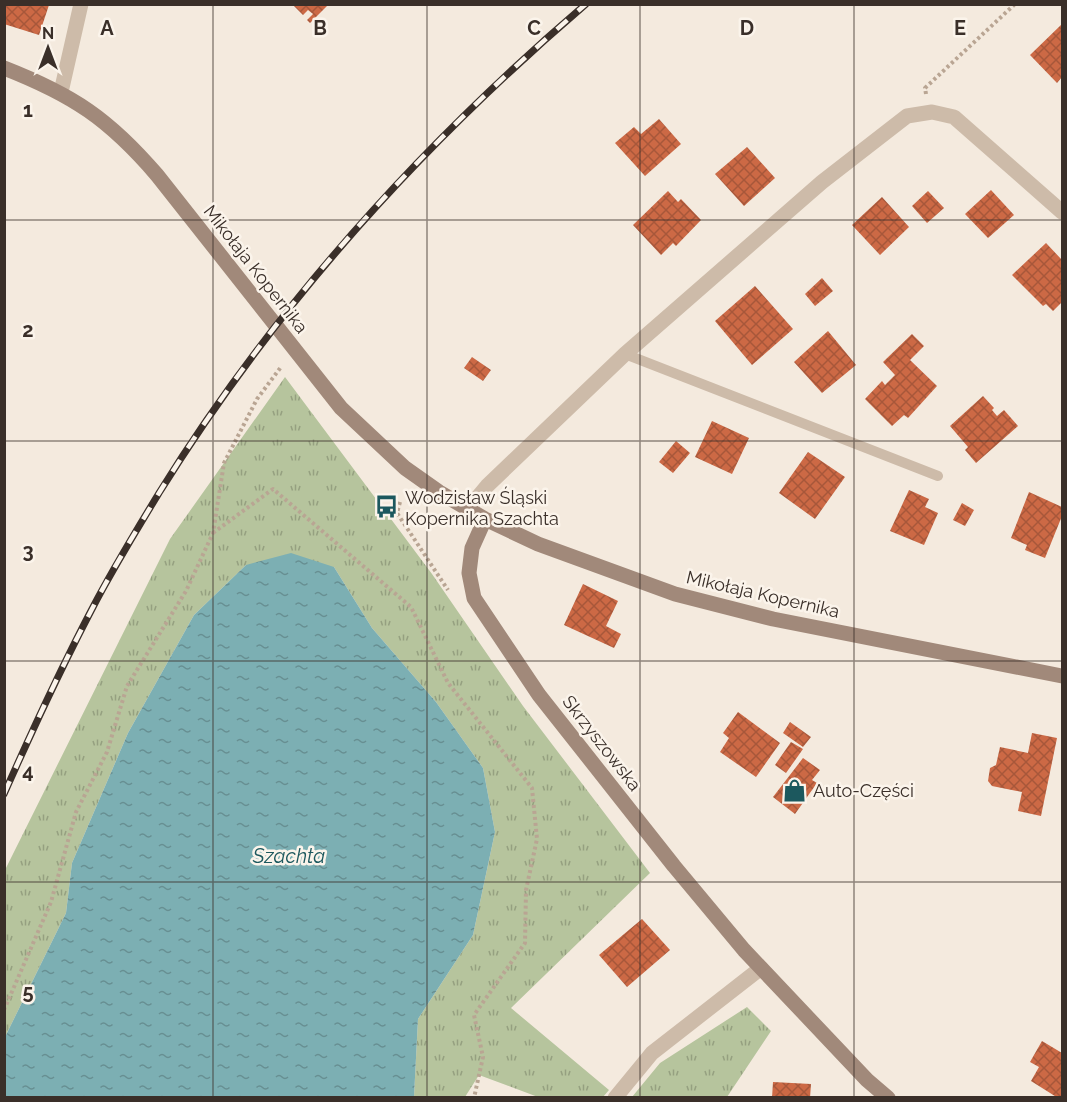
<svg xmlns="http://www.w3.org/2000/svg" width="1067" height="1102" font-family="Raleway,sans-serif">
<defs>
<pattern id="grass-tufts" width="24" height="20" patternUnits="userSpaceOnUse" patternTransform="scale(1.5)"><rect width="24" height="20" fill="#b6c49d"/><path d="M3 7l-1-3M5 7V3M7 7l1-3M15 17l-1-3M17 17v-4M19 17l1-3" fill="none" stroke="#95a080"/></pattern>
<pattern id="water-ripples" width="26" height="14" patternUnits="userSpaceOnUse" patternTransform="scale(1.5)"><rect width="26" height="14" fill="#7cafb3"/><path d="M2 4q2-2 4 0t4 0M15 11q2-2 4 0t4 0" fill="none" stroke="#678f92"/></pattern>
<pattern id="building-cross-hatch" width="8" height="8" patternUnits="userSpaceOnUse" patternTransform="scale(1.5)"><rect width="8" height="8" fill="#cc6945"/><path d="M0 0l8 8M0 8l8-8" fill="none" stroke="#a7573a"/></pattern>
</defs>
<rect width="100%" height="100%" fill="#f4eade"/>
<path fill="url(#grass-tufts)" d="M285 377 432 574 523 706 650 873 511 1008 609 1090 603 1097H538L479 1075 465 1097H414L418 1019 473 935 495 832 483 768 436 702 372 628 334 567 246 565 194 615 128 733 72 863 66 913 5 1037V870L170 539Z
M747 1007 771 1031 727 1097H632L660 1063Z"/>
<path fill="url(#water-ripples)" d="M291 553 334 567 372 628 436 702 483 768 495 832 473 935 418 1019 414 1097H5V1037L66 913 72 863 128 733 194 615 246 565Z"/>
<path fill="url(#building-cross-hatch)" d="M292 4H329L310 23 307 20 313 14 308 10 303 15Z
M6 5H49L39 35 4 24Z
M1062 24V77L1057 83 1030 55Z
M659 119 681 144 645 176 615 143 634 127 641 134Z
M747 147 775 178 744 206 715 174Z
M991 190 1014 215 988 238 965 214Z
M668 191 678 202 681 199 701 220 676 246 673 243 661 255 633 225Z
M928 191 944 208 927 223 912 206Z
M882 197 909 227 880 255 852 225Z
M1046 243 1062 260V302L1053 311 1046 304 1043 306 1012 275Z
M822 278 833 291 815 306 805 294Z
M755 286 793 329 752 365 715 321Z
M828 331 856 365 822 393 794 362Z
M912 334 924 346 910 360 937 386 908 418 904 415 892 426 865 399 882 381 885 385 895 375 883 362Z
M472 357 491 370 483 381 464 368Z
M983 396 994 408 992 410 997 416 1004 410 1018 426 976 463 965 450 968 447 950 426Z
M712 421 749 438 732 474 695 457Z
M676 441 690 453 673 473 659 462Z
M808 452 845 477 815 519 779 493Z
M909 490 929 499 925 507 938 513 924 545 890 531Z
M1029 492 1062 507V516L1045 558 1025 550 1027 545 1011 538Z
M962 503 974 510 965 526 953 520Z
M583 584 618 601 606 626 621 634 614 648 564 625Z
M738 712 780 743 756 777 720 752 729 738 723 733Z
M790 722 811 737 803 747 783 733Z
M1032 733 1057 738 1041 816 1018 811 1022 792 992 786 988 781 990 768 996 765 1000 747 1028 753Z
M791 742 803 749 786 773 775 765Z
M803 758 820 770 812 780 817 783 795 814 773 797Z
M642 919 670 950 627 987 599 955Z
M1042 1041 1062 1053V1098H1058L1031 1081 1039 1067 1030 1062Z
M773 1082 811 1084 810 1098H772Z"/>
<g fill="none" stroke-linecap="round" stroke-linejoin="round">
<path stroke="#b9a593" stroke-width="4" stroke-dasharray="3 3" stroke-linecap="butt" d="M926 94 925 88 1015 4
M400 502 397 513 448 590
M213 533 273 489 411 607 448 683 532 788 537 839 526 890 525 943 474 1015 483 1057 474 1098
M4 1010 51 902 76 812 107 752 127 686 186 591 213 533 224 463 257 399 281 367"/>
<path stroke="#cdbba9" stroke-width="10" d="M625 354 938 476"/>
<path stroke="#cdbba9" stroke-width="15" d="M61 92 81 4
M467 510 487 486 625 354 822 182 907 116 932 112 954 117 1062 212
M615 1098 652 1053 761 968"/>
<path stroke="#a1897a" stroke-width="15" d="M4 68C73 95 109 119 157 175L341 408 405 468 439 492 485 519 538 544 675 594 773 619 1062 676
M485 519 472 548 469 573 474 598 539 695 674 866 744 950 867 1080 888 1098"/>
<defs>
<path id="rail" d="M4 794C32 731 60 670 92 609 112 570 136 531 159 493 275 306 419 147 586 4"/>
</defs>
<use href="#rail" stroke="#3a2f29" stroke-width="7"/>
<use href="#rail" stroke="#fbf4eb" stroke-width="4.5" stroke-dasharray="14" stroke-linecap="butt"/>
</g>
<path fill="none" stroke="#3a2f29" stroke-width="1.5" stroke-opacity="0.55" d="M213 4V1098M427 4V1098M640 4V1098M854 4V1098M4 220H1062M4 441H1062M4 661H1062M4 882H1062"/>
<defs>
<symbol id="bus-bare" viewBox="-9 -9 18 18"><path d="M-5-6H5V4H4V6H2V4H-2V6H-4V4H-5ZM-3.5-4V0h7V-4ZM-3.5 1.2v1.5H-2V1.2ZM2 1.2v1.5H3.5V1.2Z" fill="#1c585e" stroke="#fbf4eb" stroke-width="2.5" paint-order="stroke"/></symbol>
<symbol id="shop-bare" viewBox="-9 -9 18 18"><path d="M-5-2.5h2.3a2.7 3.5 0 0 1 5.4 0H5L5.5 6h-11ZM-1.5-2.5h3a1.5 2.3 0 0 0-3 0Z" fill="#1c585e" stroke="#fbf4eb" stroke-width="2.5" paint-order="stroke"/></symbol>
</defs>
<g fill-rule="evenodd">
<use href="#bus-bare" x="370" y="490" width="33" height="33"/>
<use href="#shop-bare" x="778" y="774" width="33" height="33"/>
</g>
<g text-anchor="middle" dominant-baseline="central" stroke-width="5" stroke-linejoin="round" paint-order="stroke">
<g font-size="18" fill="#3a2f29" stroke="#fbf4eb">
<text transform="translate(256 269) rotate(52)">Mikołaja Kopernika</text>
<text transform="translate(763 594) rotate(13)">Mikołaja Kopernika</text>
<text transform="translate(602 743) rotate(52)">Skrzyszowska</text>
</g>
<g font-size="18" fill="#3a2f29" stroke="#fbf4eb" text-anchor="start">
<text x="405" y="497">Wodzisław Śląski<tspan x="405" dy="21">Kopernika Szachta</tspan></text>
<text x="813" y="790">Auto-Części</text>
</g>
<g font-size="20" font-style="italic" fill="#1c585e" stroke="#fbf4eb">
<text x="289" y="856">Szachta</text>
</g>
</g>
<g font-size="20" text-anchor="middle" font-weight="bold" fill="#3a2f29" stroke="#fbf4eb" stroke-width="5" stroke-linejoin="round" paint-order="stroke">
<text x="107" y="35">A</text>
<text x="320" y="35">B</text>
<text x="534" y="35">C</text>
<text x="747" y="35">D</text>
<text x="960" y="35">E</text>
<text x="28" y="117">1</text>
<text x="28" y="337">2</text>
<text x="28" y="558">3</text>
<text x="28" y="778">4</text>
<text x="28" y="999">5</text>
</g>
<rect width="1067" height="1102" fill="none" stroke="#3a2f29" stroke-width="12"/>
<g transform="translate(48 48)" stroke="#fbf4eb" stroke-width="4.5" paint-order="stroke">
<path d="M0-4.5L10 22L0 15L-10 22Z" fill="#3a2f29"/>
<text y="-9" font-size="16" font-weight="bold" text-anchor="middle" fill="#3a2f29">N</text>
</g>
</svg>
